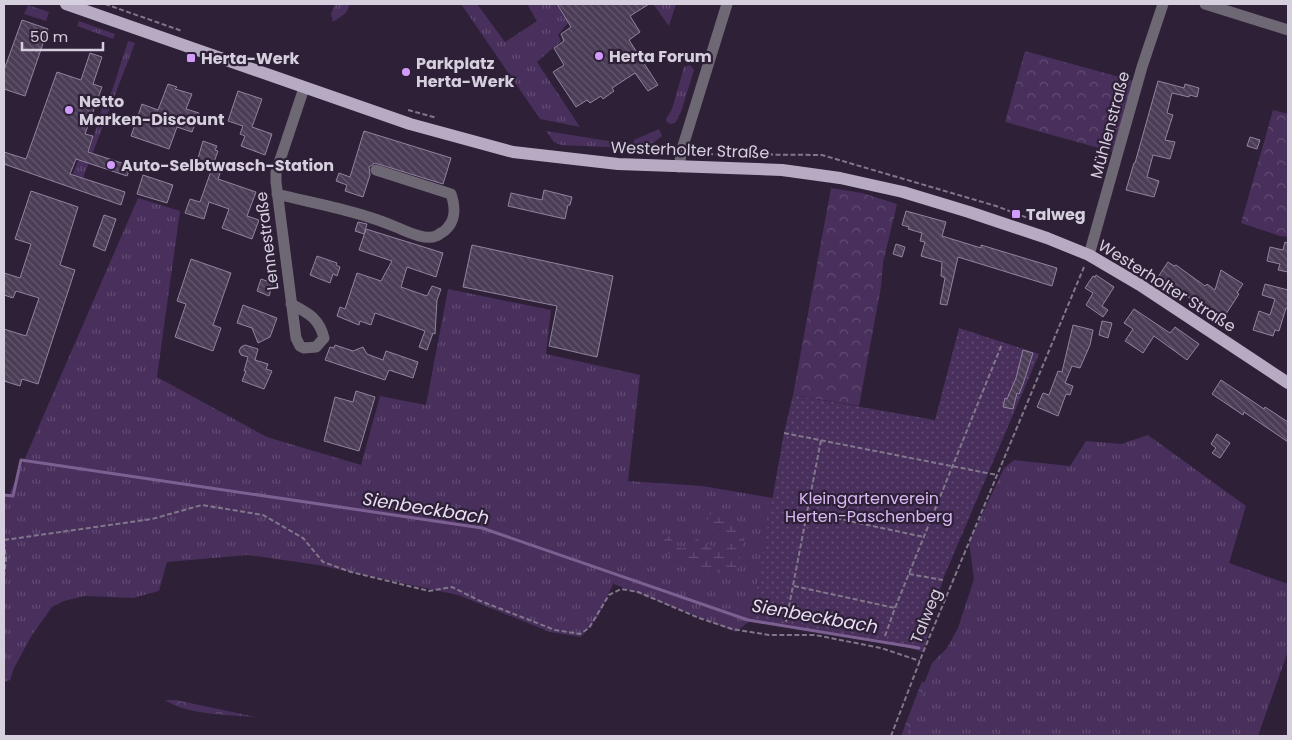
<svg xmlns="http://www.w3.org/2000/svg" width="1292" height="740" font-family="Poppins,sans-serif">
<defs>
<pattern id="grass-tufts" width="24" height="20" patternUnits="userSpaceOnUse" patternTransform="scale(1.25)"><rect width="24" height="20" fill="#482f5c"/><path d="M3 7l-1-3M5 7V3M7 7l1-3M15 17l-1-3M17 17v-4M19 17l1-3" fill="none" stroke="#624c73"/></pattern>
<pattern id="forest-crowns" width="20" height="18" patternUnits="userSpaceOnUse" patternTransform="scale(1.25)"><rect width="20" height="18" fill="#482f5c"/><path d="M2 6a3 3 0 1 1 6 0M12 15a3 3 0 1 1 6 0" fill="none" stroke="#624c73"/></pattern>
<pattern id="wetland-marsh" width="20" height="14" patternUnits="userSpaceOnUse" patternTransform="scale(1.25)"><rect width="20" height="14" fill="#482f5c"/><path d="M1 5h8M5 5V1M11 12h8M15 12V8" fill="none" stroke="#624c73"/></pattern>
<pattern id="garden-dots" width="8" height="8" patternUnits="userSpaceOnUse" patternTransform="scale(1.25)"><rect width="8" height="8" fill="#482f5c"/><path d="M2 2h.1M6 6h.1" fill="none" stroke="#624c73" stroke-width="1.8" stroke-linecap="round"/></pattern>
<pattern id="building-back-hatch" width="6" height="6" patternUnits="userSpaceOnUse" patternTransform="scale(1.25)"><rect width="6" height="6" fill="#4b3d56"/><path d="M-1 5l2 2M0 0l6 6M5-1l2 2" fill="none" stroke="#64586e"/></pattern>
</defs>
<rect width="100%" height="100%" fill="#2d2037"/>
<path fill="url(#grass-tufts)" d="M335 4H350L346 13 333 22 331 14Z
M461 4H477L505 42 537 21 527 4H556L568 23 558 35 561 41 537 62 580 127 540 119Z
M653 4H676L669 26Z
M28 5 49 12 46 21 24 14Z
M79 21 115 34 113 39 77 26Z
M128 41 135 43 83 178 73 174 82 150 89 152 106 95 110 97Z
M690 65 694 70 681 112 675 123 670 124 666 121V119L672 109 684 67Z
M659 129 662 136 653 143 633 146 634 140Z
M546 131 615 142 628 141V148L561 145 554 142Z
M138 198 180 211 157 377 267 437 361 465 380 396 426 405 448 289 551 310 546 354 640 375 628 481 702 486 773 498 751 620 736 632 614 584V582L598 617 581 637 550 632 458 595 318 565 248 555 167 562 159 591 133 598 85 596 64 601 52 607 32 635 14 668 10 680 4 682V494L9 495Z
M1148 435 1246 506 1229 563 1288 584V651L1258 736H904L932 663 947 648 958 628 974 579 969 542 1004 468 1014 460 1070 466 1086 441 1121 444Z"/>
<path fill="url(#forest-crowns)" d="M1025 51 1134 81 1113 152 1005 122Z
M1273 110 1288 114V237L1280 236 1241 223Z
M831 188 862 193 897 204 883 263 881 287 859 406 793 395Z
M922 681 926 683 907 736H901Z
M176 700 256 717C230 715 187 715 165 700Z"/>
<path fill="url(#wetland-marsh)" d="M721 507 730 526 738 525 744 539 736 575C718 574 693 569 680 556L671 557 657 541 658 533 668 536 682 549 697 539 726 552 728 543 705 524 710 516 709 509Z"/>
<path fill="url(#garden-dots)" d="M959 328 1039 354 943 579 923 652 881 640 751 620 784 433 793 395 935 420Z"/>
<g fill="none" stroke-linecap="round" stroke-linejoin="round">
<path stroke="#7c6092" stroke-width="3" d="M4 495 13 496 21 460 482 528 748 620 919 648"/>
</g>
<path fill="url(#building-back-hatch)" stroke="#92839f" d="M557 4H649L630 16 640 32 629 40 658 85 648 91 635 73 612 88 614 91 603 99 601 96 590 103 587 100 576 107 553 72 564 65 554 48 564 41 561 34 571 27Z
M22 20 48 29 25 96 4 89V70Z
M90 53 102 57 93 84 102 87 85 134 93 136 88 152 131 166 127 176 76 159 70 174 125 192 121 205 4 164V152L26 159 57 72 81 80Z
M1158 81 1184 88 1185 84 1199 88 1197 97 1190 95 1189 97 1172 93 1167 113 1173 115 1165 140 1175 142 1170 159 1153 155 1147 177 1159 181 1154 197 1126 190 1134 163H1135Z
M168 84 177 87 175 89 192 94 186 109 199 113 192 132 177 127 169 149 131 136 142 104 158 110Z
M238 91 262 99 252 127 272 134 265 155 241 146 245 136 240 134 243 126 228 121Z
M364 131 451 158 443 184 375 163 369 167 370 175 363 197 345 191 347 185 336 181 339 173 350 177Z
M1250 137 1260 140 1257 149 1247 146Z
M203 141 217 146 215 150 218 151 214 162 223 165 218 179 256 192 247 216 259 220 252 239 222 228 229 209 209 202 204 219 185 213 190 199 200 202 211 171 196 165Z
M143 175 173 185 167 203 137 194Z
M544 190 572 197 570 205H568L565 219 508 206 511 193 542 200Z
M31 191 78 207 60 265 75 270 38 384 22 379 20 386 4 381V329L26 336 39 298 16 291 13 298 4 295V273L20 278 31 244 15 239Z
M906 211 946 222 942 236 981 248V245L1057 268 1052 286 958 257 947 305 940 304 945 278 941 276 942 262 921 256 925 242 920 241 922 233 908 229 909 227 902 225Z
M104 215 116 219 105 251 93 246Z
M358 222 367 224 364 234 355 231Z
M366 229 443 253 436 277 407 267 401 287 427 296 432 286 441 289 437 300 435 334 433 333 427 350 419 347 425 331 375 313 371 325 360 321 359 325 337 316 340 307 345 309 357 273 381 281 392 261 359 250Z
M1285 242 1288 243V272L1278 270 1280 264 1267 261 1270 247 1283 250Z
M896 244 905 247 902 257 893 254Z
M472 245 613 276 597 357 549 346 557 306 463 287Z
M317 256 337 263 336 265 340 267 337 276 333 274 330 283 310 275Z
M191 259 231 273 213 325 221 328 213 351 175 337 186 304 177 301Z
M1168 262 1174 266 1176 265 1205 286 1207 284 1215 290 1221 270 1243 284 1237 293 1239 294 1222 320 1158 277Z
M1096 275 1114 287 1102 306 1108 310 1103 317 1086 305 1093 293 1085 288 1093 276 1095 277Z
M261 279 273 283 269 296 257 291Z
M1265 284 1288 290V308H1286L1279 331 1275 330 1273 336 1253 330 1259 311 1270 315 1275 299 1262 295Z
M243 305 277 318 270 337 258 343 252 328 237 323Z
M1134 309 1170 333 1175 327 1199 344 1187 360 1154 336 1143 353 1125 341 1133 329 1124 323Z
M1102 321 1112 323 1108 338 1099 335Z
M1073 325 1093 330 1090 345 1080 368 1072 366 1065 383 1073 386 1070 395 1066 394 1058 416 1037 407 1043 393 1049 395 1058 371 1062 372Z
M245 345 258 349 255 360 268 364 266 369 272 371 264 389 242 381 246 371H244L248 357 241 355 239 351 241 347Z
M335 345 353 351 363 347 367 354 383 360 386 351 418 362 413 378 389 370 385 380 325 360 330 347 334 348Z
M1023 350 1033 353 1023 384 1019 394 1017 393 1013 409 1003 407 1005 398 1007 399 1016 378Z
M1221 380 1264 409 1265 407 1288 422V442L1244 412 1243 415 1212 394Z
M356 391 375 397 359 451 324 441 335 397 353 402Z
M1217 434 1230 443 1220 458 1212 453 1216 448 1211 444Z"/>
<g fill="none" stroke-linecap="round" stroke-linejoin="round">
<path stroke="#81778a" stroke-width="2" stroke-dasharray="5 2.5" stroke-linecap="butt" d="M105 4 182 31
M408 110 437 118
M693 154 822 155 996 206 1033 220
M784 433 997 475
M807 512 924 537
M4 540 152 519 202 505 263 515 303 538 323 562 351 572 429 591 452 587 478 600 555 630 580 634 589 628 609 595 621 589 638 592 699 618 732 629 769 635H815L881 648 920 661
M4 542 6 559 4 577
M909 574 943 580
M794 586 895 608
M786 622 821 440
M885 636 895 608 1002 344
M4 681V685
M891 736 924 650 1084 267"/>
<path stroke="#6e6874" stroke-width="11" d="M1205 4 1288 30
M679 167 682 149 727 4
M277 194C317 204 358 211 396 227 406 231 425 241 436 236 439 235 440 233 443 232 456 222 456 209 451 194L376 170
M1089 255 1142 67 1163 4
M291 304C308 313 319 318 324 338L316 347 304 348 300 346 296 338 276 182V172L304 88"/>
<path stroke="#b7aac3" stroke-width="12" d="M66 4 410 124 513 152 618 164 782 170 840 178 903 192 969 212 1047 238 1089 255 1140 285 1288 383"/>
</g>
<g fill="#d29cfd" stroke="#2d2037" stroke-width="2">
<circle cx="599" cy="56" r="5"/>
<rect x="186" y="53" width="10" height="10" rx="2.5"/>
<circle cx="406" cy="72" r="5"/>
<circle cx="69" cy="110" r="5"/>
<circle cx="111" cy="165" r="5"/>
<rect x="1011" y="209" width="10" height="10" rx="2.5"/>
</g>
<g text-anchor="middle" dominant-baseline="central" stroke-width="4.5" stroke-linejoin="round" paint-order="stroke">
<g font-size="16" font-weight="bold" fill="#d6cfde" stroke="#2d2037" text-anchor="start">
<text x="609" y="56">Herta Forum</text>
<text x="201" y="58">Herta-Werk</text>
<text x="416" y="63">Parkplatz<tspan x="416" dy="18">Herta-Werk</tspan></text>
<text x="79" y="101">Netto<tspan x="79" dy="18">Marken-Discount</tspan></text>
<text x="121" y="165">Auto-Selbtwasch-Station</text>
<text x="1026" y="214">Talweg</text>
</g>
<g font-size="16" fill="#d6cfde" stroke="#2d2037">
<text transform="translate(1110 125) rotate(-75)">Mühlenstraße</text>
<text transform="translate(690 150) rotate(2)">Westerholter Straße</text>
<text transform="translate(267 241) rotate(-97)">Lennestraße</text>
<text transform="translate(1167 286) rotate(32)">Westerholter Straße</text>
<text transform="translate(926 616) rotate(-68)">Talweg</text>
</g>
<g font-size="16" fill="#d8b9f2" stroke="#2d2037">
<text x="869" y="498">Kleingartenverein<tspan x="869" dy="18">Herten-Paschenberg</tspan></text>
</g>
<g font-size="18" font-style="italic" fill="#e9dff3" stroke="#2d2037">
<text transform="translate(426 508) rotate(9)">Sienbeckbach</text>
<text transform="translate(815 616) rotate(10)">Sienbeckbach</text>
</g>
</g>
<rect width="1292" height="740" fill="none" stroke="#d6cfde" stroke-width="10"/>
<path d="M22 42v8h81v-8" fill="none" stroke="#d6cfde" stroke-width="2.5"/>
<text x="30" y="42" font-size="15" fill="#d6cfde" stroke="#2d2037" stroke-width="4" paint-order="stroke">50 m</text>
</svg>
